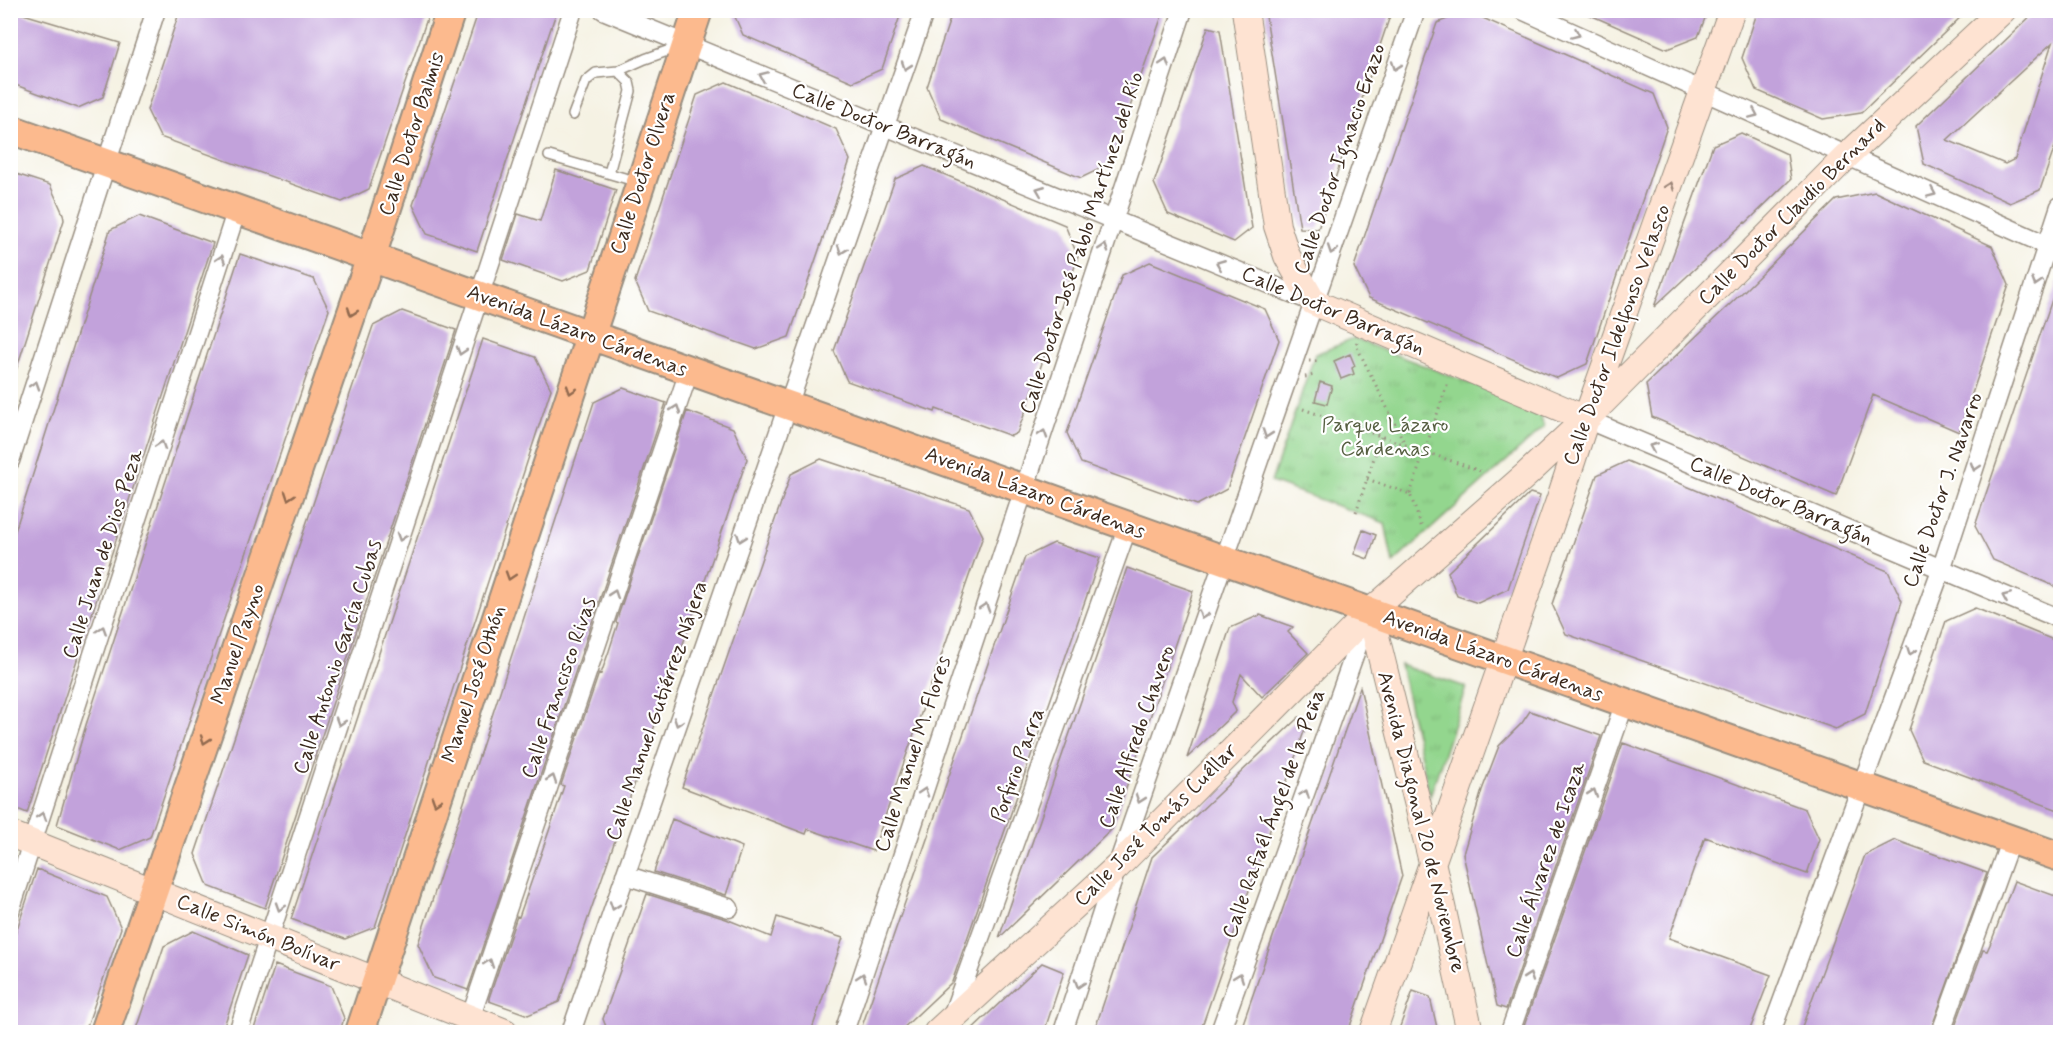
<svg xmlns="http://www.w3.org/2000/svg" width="2071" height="1043" font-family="Mynerve,sans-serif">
<defs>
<pattern id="grass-tufts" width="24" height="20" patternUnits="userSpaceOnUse" patternTransform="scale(1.5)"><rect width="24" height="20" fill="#93d68e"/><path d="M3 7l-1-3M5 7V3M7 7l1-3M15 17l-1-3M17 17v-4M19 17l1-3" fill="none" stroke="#80b87a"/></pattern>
</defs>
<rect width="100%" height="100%" fill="#fff"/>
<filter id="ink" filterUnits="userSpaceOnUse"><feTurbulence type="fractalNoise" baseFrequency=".0167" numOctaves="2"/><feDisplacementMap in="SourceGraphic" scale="12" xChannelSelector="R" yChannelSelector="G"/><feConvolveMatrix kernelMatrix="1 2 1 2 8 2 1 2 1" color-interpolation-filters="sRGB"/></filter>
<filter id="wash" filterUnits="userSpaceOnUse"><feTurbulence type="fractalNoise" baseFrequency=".008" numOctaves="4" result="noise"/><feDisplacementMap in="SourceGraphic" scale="24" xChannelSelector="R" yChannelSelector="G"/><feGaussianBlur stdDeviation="1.35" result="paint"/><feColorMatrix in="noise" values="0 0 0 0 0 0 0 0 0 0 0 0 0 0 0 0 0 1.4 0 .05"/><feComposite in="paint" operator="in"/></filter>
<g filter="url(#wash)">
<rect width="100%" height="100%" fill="#f5f2e3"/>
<path fill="url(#grass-tufts)" stroke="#678056" stroke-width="1.5" d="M1354 339 1538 409 1544 427 1393 563 1385 523 1271 482 1315 354Z
M1400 665 1466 687 1430 796Z"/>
<g id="blocks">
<path fill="#c2a2db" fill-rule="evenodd" d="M10 10 120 43 103 97 78 108 10 83Z
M180 10H430L369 189 342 202 160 137 147 110Z
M479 10H557L477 251 427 234 413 205Z
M732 10H902L882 69 853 82 743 35Z
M953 10H1164L1110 164 1081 178 941 119 927 87Z
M1265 10H1392L1318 229 1300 228Z
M1579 10H1708L1698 37 1667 49Z
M1758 10H1968L1861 113 1823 119 1756 90 1742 58Z
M2037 10H2061V129L2040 190 2010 203 1924 164 1916 126ZM2052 43 2015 159 2005 164 1947 140Z
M1467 11 1654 94 1667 127 1587 364 1557 378 1369 298 1354 267 1437 23Z
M1208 27 1220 30 1252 228 1234 242 1168 214 1154 183Z
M726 82 836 129 850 160 789 337 756 349 648 311 635 281 697 95Z
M1741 133 1787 154 1791 179 1746 223 1745 222 1654 307 1713 145Z
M924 166 1065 225 1078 257 1026 410 1017 433 1011 436 936 409 935 412 847 381 834 351 895 179Z
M556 170 616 190 590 270 563 281 503 260 518 214 540 221Z
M10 172 50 185 63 214 64 220 13 380 10 379Z
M1875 192 1992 246 2009 285 1959 432 1873 395 1836 496 1652 417 1646 384 1745 290 1836 200Z
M139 216 213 243 27 813 10 806V547L110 230Z
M240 254 314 279 329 310 150 837 120 850 57 825 86 725Z
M1150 262 1265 309 1279 340 1227 489 1197 505 1081 463 1067 433 1122 275Z
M2058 282H2061V589L1993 560 1975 526Z
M402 311 456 330 265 908 208 886 195 854 373 326Z
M483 339 535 357 551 389 375 927 345 939 291 919Z
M1350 354 1355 366 1352 368 1354 374 1341 379 1334 361Z
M1320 382 1332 386 1327 404 1315 401Z
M623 388 666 403 468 990 434 978 418 944 594 402Z
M687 411 733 428 747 459 559 1002 528 1015 489 1001V998L517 916 519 917 549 831 564 786 561 785 599 673 601 674 609 651 618 623 616 622Z
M821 459 969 508 983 536 873 851 808 829 806 834 682 787 791 474Z
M1627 461 1888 571 1902 601 1865 714 1836 729 1566 634 1552 604 1597 475Z
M1530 493 1540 496 1508 589 1478 603 1457 596 1448 572Z
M1363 530 1376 535 1368 559 1354 554Z
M1054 543 1100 558 952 982 899 1032H860L1025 557Z
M1127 568 1193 591 1112 829 999 938Z
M1975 608 2061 643V811L1923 760 1909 730 1946 621Z
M1260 615 1293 627 1288 632 1308 653 1262 697 1241 674 1232 702 1236 711 1187 758 1230 628Z
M1360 687 1402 876 1348 1032H1240Z
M1530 711 1601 736 1506 1009 1497 1006 1463 854 1482 790 1499 746 1522 723Z
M1299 717 1308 720 1200 1032H1094L1152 857Z
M1623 743 1805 809 1819 839 1807 874 1705 837 1669 938 1771 975 1749 1032H1522Z
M672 819 742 847 726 895 654 872Z
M1895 840 1987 873 1930 1032H1800L1865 855Z
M37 869 107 897 121 928 85 1032H10V950Z
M2014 881 2061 898V1032H1953L1983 950 1987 951 1992 940Z
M647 894 726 919 771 937 777 917 843 938 811 1032H608L603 1019Z
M193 931 248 955 222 1032H135L164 946Z
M1042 963 1064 972 1044 1032H969Z
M275 965 331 986 344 1018 340 1032H253Z
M1413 991 1430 997 1438 1032H1398Z"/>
</g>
</g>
<g filter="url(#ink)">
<use href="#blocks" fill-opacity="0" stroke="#988e80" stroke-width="1.5"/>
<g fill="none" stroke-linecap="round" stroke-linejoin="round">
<defs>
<path id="lane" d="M573 115 586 81 596 73 618 71
M549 156 638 182
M609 173 631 91 629 82 618 71 645 59 681 46"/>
<path id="street" d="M603 10 1313 302
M1522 10 2060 251
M1586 419 2060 619
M10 461 156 10
M625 875 729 908
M10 911 237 209
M952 1016 1128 526
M470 1019 689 371
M238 1032 573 10
M571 1032 925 10
M844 1032 1183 10
M1063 1032 1117 867 1416 10
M1220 1032 1367 619
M1510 1032 1625 702
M1771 1032 1941 570 2060 206
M1941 1032 2011 839"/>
<path id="secondary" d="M1245 10 1277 226 1287 256 1313 302 1586 419
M1370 612 1433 866 1470 1032
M10 834 505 1032
M937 1032 1117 867 1370 612 1526 475 1586 419 1847 156 2003 10
M1373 1032 1560 498 1586 419 1732 10"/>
<path id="primary" d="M10 129 2060 857
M105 1032 371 257 451 10
M360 1032 698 10"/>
</defs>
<use href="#lane" stroke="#988e80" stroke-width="12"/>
<use href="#street" stroke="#988e80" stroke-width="21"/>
<use href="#secondary" stroke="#988e80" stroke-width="28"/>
<use href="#primary" stroke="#988e80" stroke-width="32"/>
<path stroke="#988e80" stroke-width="3" stroke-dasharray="1.5 4.5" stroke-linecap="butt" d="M1357 342 1356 345 1405 444
M1309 361H1320
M1305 377 1315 375
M1303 409 1483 472
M1367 479 1410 494 1422 528
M1410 494 1448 382
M1356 512 1381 437"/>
<use href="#lane" stroke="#fff" stroke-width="9"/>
<use href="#street" stroke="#fff" stroke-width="18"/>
<use href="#secondary" stroke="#fee3d2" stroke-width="26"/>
<use href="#primary" stroke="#fcba8e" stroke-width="28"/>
</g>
<defs><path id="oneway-chevron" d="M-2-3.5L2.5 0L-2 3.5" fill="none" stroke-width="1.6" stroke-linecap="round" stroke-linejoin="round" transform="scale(1.5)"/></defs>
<g stroke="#a79f9a">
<use href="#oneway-chevron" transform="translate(1576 34) rotate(24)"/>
<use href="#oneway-chevron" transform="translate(1165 63) rotate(-72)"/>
<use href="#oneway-chevron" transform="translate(906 66) rotate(109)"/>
<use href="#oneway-chevron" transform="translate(1396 66) rotate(109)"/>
<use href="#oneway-chevron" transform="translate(763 76) rotate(-157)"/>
<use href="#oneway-chevron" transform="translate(1754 114) rotate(24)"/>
<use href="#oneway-chevron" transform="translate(1040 190) rotate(-158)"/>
<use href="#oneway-chevron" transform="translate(1932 193) rotate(24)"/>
<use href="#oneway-chevron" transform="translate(1104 248) rotate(-72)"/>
<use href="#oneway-chevron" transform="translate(842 250) rotate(109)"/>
<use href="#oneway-chevron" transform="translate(1332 250) rotate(109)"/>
<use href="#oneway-chevron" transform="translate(221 259) rotate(-72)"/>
<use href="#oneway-chevron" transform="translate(1220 264) rotate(-158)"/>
<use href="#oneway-chevron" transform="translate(2036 282) rotate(108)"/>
<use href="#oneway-chevron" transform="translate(461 351) rotate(108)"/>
<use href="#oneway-chevron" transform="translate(35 385) rotate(-72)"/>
<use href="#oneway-chevron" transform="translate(676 409) rotate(-71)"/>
<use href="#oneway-chevron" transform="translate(1043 434) rotate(-72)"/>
<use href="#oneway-chevron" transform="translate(1267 434) rotate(109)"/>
<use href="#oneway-chevron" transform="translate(161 445) rotate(-72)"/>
<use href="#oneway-chevron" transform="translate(1653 447) rotate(-157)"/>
<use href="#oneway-chevron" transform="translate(1975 467) rotate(108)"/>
<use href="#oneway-chevron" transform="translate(401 537) rotate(108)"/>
<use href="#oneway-chevron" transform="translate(741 538) rotate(109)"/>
<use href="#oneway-chevron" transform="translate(614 594) rotate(-71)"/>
<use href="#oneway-chevron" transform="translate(2006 597) rotate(-157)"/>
<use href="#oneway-chevron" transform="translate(985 607) rotate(-72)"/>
<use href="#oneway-chevron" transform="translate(1203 615) rotate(109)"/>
<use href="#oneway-chevron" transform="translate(102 630) rotate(-72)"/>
<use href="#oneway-chevron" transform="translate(1911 651) rotate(110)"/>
<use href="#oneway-chevron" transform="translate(340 722) rotate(108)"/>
<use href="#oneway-chevron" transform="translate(678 722) rotate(109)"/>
<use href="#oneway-chevron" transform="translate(552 779) rotate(-71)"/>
<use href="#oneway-chevron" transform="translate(924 792) rotate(-72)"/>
<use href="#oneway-chevron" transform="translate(1593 793) rotate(-71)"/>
<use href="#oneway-chevron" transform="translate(1305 794) rotate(-70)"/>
<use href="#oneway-chevron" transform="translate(1140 799) rotate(109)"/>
<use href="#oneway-chevron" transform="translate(42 816) rotate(-72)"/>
<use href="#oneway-chevron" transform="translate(614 906) rotate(109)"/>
<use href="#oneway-chevron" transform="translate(280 907) rotate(108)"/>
<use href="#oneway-chevron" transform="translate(489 963) rotate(-71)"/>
<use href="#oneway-chevron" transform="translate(862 977) rotate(-72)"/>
<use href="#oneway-chevron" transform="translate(1239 977) rotate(-70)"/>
<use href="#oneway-chevron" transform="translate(1529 977) rotate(-71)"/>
<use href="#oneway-chevron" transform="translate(1079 984) rotate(108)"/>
</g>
<use stroke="#9c8678" href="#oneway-chevron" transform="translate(1670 186) rotate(-70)"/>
<g stroke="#926b50">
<use href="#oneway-chevron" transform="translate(352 312) rotate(109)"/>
<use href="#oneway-chevron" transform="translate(571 390) rotate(108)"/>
<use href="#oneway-chevron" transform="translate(289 496) rotate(109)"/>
<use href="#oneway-chevron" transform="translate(510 576) rotate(108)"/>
<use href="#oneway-chevron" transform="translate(205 740) rotate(109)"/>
<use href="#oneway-chevron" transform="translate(436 801) rotate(108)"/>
</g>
</g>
<g text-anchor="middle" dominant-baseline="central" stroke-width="4.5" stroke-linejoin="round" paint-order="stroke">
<g font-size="21" fill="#3b2a1e" stroke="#fff">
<text transform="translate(884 126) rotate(22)">Calle Doctor Barragán</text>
<text transform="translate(412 134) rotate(-72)">Calle Doctor Balmis</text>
<text transform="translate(1340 159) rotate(-71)">Calle Doctor Ignacio Erazo</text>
<text transform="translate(643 173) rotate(-72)">Calle Doctor Olvera</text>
<text transform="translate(1792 212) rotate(-45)">Calle Doctor Claudio Bernard</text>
<text transform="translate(1082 243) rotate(-72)">Calle Doctor José Pablo Martínez del Río</text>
<text transform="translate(1333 311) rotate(23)">Calle Doctor Barragán</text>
<text transform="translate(577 331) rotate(20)">Avenida Lázaro Cárdenas</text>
<text transform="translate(1617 335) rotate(-70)">Calle Doctor Ildelfonso Velasco</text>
<text transform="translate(1943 490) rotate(-71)">Calle Doctor J. Navarro</text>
<text transform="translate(1035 493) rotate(20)">Avenida Lázaro Cárdenas</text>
<text transform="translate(1781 501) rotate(23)">Calle Doctor Barragán</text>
<text transform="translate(103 554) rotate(-72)">Calle Juan de Dios Peza</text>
<text transform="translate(238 644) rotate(-71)">Manuel Payno</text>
<text transform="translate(1493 656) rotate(20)">Avenida Lázaro Cárdenas</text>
<text transform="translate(338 657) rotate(-72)">Calle Antonio García Cubas</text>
<text transform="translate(474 684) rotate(-72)">Manuel José Othón</text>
<text transform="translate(559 688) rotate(-71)">Calle Francisco Rivas</text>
<text transform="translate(657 711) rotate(-71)">Calle Manuel Gutiérrez Nájera</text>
<text transform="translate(1137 737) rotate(-71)">Calle Alfredo Chavero</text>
<text transform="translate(913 754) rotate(-72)">Calle Manuel M. Flores</text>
<text transform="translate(1018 765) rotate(-70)">Porfirio Parra</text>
<text transform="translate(1274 814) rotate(-70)">Calle Rafaél Ángel de la Peña</text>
<text transform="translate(1421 822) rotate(76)">Avenida Diagonal 20 de Noviembre</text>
<text transform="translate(1156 825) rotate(-45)">Calle José Tomás Cuéllar</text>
<text transform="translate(1546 860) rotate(-71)">Calle Álvarez de Icaza</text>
<text transform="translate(258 933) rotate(22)">Calle Simón Bolívar</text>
</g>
<g font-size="21" fill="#555e40" stroke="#fff">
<text x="1385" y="425">Parque Lázaro<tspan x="1385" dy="24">Cárdenas</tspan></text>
</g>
</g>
<rect width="2071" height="1043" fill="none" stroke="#fff" stroke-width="36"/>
</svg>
